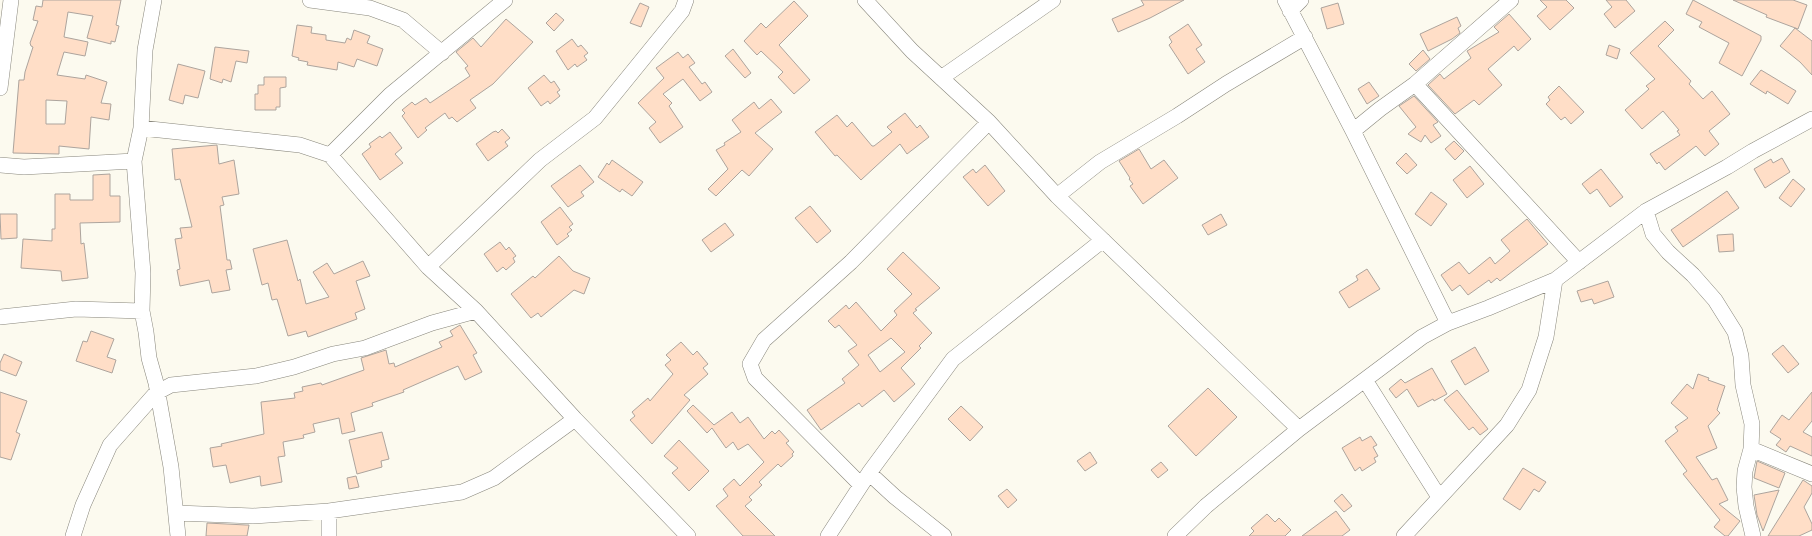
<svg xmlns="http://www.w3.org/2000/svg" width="1812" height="536" font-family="'Fira Sans',sans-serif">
<rect width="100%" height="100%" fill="#fcfaef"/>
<path fill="#ffdec7" stroke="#ada49d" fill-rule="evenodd" d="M43 0H121L116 25 119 26 115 42 111 41V44L87 38 93 16 68 12 64 37 88 42 85 56 64 52 57 75 85 79 86 75 107 82 101 103 111 104 109 120 91 117 89 149 59 146V154L13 153 19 80H24L25 72 33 47 31 46 30 43 38 21 33 20 36 6 42 7ZM46 100 67 101 65 124H46Z
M1141 0H1184L1150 18 1118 32 1112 19 1144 5Z
M1540 0H1566L1574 8 1550 30 1537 16 1547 7Z
M1606 0H1626L1635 11 1615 28 1604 14 1612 7Z
M1693 0 1761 36V40L1742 76 1719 63 1729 43 1699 27 1702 22 1686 14Z
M1733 0H1793L1807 5 1798 29 1766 17 1767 15Z
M794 1 808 16 779 45 810 80 794 94 778 77 783 72 761 51 757 55 744 41 761 23 766 28Z
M640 3 649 7 641 27 630 23Z
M1338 3 1344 24 1327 29 1321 8Z
M556 13 564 20 554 31 546 23Z
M1509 14 1531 39 1518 51 1514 46 1488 69 1502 85 1479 105 1474 100 1455 114 1428 85 1440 74 1444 79 1471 58 1467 51 1499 32 1494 27Z
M1457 17 1461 26 1458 28 1460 33 1452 39 1428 51 1420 34Z
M506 19 533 42 493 84 470 100 476 108 457 122 452 117 449 119 445 113 425 128 427 130 418 138 402 116 405 113 402 110 412 102 415 105 426 98 430 103 470 76 465 68 468 66 456 52 473 38 481 47Z
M1665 21 1674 30 1658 46 1691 81 1689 84 1703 99 1712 91 1730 114 1709 131 1719 144 1705 156 1696 146 1665 170 1659 162 1657 164 1650 154 1680 135 1677 131 1679 130 1663 111 1642 129 1625 110 1649 89 1646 86 1655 79 1630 53Z
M1188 24 1202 45 1196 49 1205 62 1188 74 1169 45 1172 42 1169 37Z
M297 25 312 27 311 33 326 35V40L345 43 347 38 351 40 354 30 370 36 367 43 383 49 377 66 357 59 354 67 338 62 337 70 307 65 308 62 298 60 299 58 292 56Z
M1795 28 1812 41V75L1800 62 1780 46Z
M572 39 578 47 581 45 588 53 584 56 587 60 577 67 575 64 568 70 556 51Z
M1609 45 1620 49 1617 59 1606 55Z
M215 47 249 51 247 63 236 61 231 82 223 79 222 83 210 79Z
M733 49 751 73 745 78 725 56Z
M1423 50 1430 59 1416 71 1409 64Z
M678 52 683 58 688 54 695 63 689 67 702 84 705 82 712 92 700 101 683 79 663 94 672 103 669 106 683 127 660 143 649 128 656 122 638 103 664 78 656 68Z
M178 64 205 71 198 98 185 95 183 104 169 100Z
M1761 70 1796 91 1788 104 1767 91 1766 94 1750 84Z
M544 75 551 83 554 81 560 90 557 92 560 96 550 104 548 101 541 106 528 88Z
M264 77H286V87L280 88V107H276V110H255V94H258V85H264Z
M1369 82 1379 96 1367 104 1358 89Z
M1559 86 1584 112 1571 124 1565 117 1561 120 1546 104 1550 100 1548 97Z
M1414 96 1438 122 1433 125 1441 136 1431 143 1425 135 1421 142 1408 134 1416 127 1399 106Z
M771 99 782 112 755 133 773 149 749 176 742 170 716 196 708 189 728 169 716 150 725 145 724 143 741 132 732 120 754 102 759 109Z
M905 113 917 128 920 125 929 137 907 154 900 144 861 180 837 155 835 156 815 132 837 115 847 127 852 122 872 146H874L892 132 887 127Z
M502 129 510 138 505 142 508 146 488 161 476 144 493 132 496 131 498 133Z
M390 132 402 148 395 154 403 163 380 180 362 154 371 147 369 144 380 136 382 138Z
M1454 141 1464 151 1455 160 1445 149Z
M217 145 219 164 234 160 239 194 222 197 224 205 220 206 227 260H230L232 269 226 270 230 290 212 293 209 280 180 286 177 270 180 269 175 239 182 238 180 228 192 227 180 179 175 180 172 149Z
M1139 149 1151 169 1164 160 1178 178 1143 204 1130 186 1133 184 1129 179 1130 178 1119 161Z
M1406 153 1417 165 1407 174 1396 163Z
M1782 158 1790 172 1765 188 1754 169 1771 159 1773 163Z
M612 160 643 182 632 196 622 189 620 192 598 177 607 163 609 165Z
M580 165 594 182 581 192 584 196 568 207 551 186Z
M985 165 1005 191 988 206 963 177 973 169 976 173Z
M1470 166 1484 184 1467 198 1453 180Z
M1601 169 1623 197 1610 207 1597 189 1590 194 1582 184Z
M110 174V196H120V222L80 223 81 244 84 243 88 278 62 281 61 271 21 268 23 239 52 241V229H55V194H70V200H93V175Z
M1793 179 1805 189 1791 207 1779 198Z
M1727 191 1739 208 1683 247 1671 230Z
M1431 192 1447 204 1431 226 1415 214Z
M810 206 831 231 817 243 795 218Z
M560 207 573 224 569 227 572 230 567 234 569 236 557 245 541 222Z
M0 214H17V238L1 239Z
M1221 214 1227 225 1208 235 1202 225Z
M1527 219 1548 244 1500 281 1497 278 1491 283 1489 280 1468 295 1460 285 1452 291 1441 275 1459 262 1469 274 1490 257 1495 264 1510 251 1501 240Z
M725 223 734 235 711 252 702 240Z
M1733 234 1734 251 1719 252 1717 235Z
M287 240 298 281 300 279 306 304 329 297 313 272 327 263 334 274 363 261 370 276 356 281 365 309 355 313 357 319 308 337 306 331 288 336 277 299 272 300 268 283 262 285 253 249Z
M500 242 506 250 509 247 516 256 513 258 515 262 506 270 503 267 497 272 484 254Z
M903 252 940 288 915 309 917 310 913 313 932 333 919 346 921 348 901 368 915 384 894 402 884 390 862 407 859 403 821 430 807 410 845 383 842 379 859 365 848 351 857 345 839 325 835 328 828 321 846 305 849 309 856 302 881 331 897 315 894 311 912 294 887 269ZM891 338 905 352 880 372 868 355Z
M559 256 573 271 590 278 584 294 574 290 541 317 538 313 531 318 511 294 533 276 535 278Z
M1367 269 1380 289 1349 308 1339 292 1358 280 1356 276Z
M1608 281 1614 297 1594 304 1592 299 1581 302 1577 291Z
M460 325 477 353 473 355 482 372 465 380 458 366 403 390 404 392 372 403 373 406 351 413 355 431 342 434 339 418 313 424 315 432 303 435 304 438 283 442 285 456 278 457 282 482 261 486 260 476 230 483 226 465 213 467 210 448 222 446 221 444 264 434 261 402 295 398 294 393 303 391 302 387 321 383 322 385 364 370 361 358 386 350 389 364 394 363 395 367 442 347 439 342 453 336 450 331Z
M91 331 114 339 107 357 116 360 112 373 76 361 83 341 87 342Z
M681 342 693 355 697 351 708 364 703 368 708 374 684 395 690 400 652 444 630 420 635 416 632 412 648 398 650 401 673 374 665 365 671 360 666 355Z
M1783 345 1799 364 1788 373 1772 354Z
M1475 347 1489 371 1465 385 1451 361Z
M4 354 22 362 16 376 0 370V363Z
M1432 368 1447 394 1434 401 1433 399 1418 407 1407 389 1396 398 1389 389 1401 379 1405 383Z
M1698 374 1709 378 1708 380 1725 386 1717 410 1720 413 1708 426 1717 448 1696 457 1712 480 1717 478 1728 500 1719 504 1740 521 1728 536H1725L1714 527 1720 520 1683 474 1687 471 1665 441 1678 431 1675 427 1688 418 1671 403 1687 384 1693 389Z
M1208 388 1237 417 1196 456 1168 426Z
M1457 390 1488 429 1480 435 1473 427 1469 430 1444 400Z
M0 392 27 401 16 432 20 434 11 460 0 457Z
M1812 392V421L1803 432 1812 437V456L1790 446 1786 452 1776 445 1781 439 1770 432 1782 415 1789 420Z
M693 405 714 425 732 412 740 423 748 417 764 439 772 431 775 434 779 430 789 441 786 443 794 452 792 454 793 456 781 467 778 464 759 482 762 485 749 497 752 500 745 506 775 536H743L716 506 728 496 723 489 734 479 740 486 764 462 748 444 738 450 733 442 726 448 712 428 707 433 687 411Z
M961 406 983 427 970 441 948 419Z
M382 432 389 459 381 461 382 467 357 474 349 440Z
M1371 436 1377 445 1373 447 1378 456 1374 458 1376 462 1362 471 1360 467 1355 471 1342 448 1360 437 1362 441Z
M679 440 709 471 689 491 672 473 678 468 664 456Z
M1090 452 1097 463 1085 471 1077 461Z
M1757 461 1785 473 1779 488 1754 478Z
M1161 462 1168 470 1158 478 1151 470Z
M1523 468 1546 482 1539 492 1534 489 1520 510 1503 499Z
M356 476 359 487 349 489 347 478Z
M1803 480 1812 486V493L1804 507 1812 524V530L1799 536H1768Z
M1007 489 1017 500 1008 508 998 496Z
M1779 490 1763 531 1757 515 1754 495Z
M1342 494 1352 506 1344 512 1334 501Z
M1336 511 1350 530 1342 536H1302Z
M1267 514 1275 522 1279 518 1291 530 1285 536H1249L1254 531 1251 528Z
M207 523 246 525H249L247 536H206Z"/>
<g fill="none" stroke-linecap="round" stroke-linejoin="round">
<defs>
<path id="minor" d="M154 0 145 50 141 128 134 161 143 273 142 311 146 332 149 358 156 383 171 467 178 536
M310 0 370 8 403 20 442 53
M865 0 912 51 989 122 1057 196 1299 429
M1285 0 1353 131 1448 323
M1290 11 1301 0
M941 78 1053 0
M1415 84 1579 262
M0 88 11 0
M141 128 300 145 330 155 428 267 476 311 575 419 688 536
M1353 131 1380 109 1415 84 1511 0
M330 155 390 95 505 0
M0 165 24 167 134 161
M1057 196 1100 162 1177 116 1226 84 1305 37
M1646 211 1653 234 1668 252 1693 275 1715 300 1735 332 1741 356 1743 385 1752 424 1751 449 1745 471 1744 487 1746 506 1753 536
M428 267 540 160 595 118 682 11 686 0
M0 317 76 309 142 311
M1365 380 1439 497
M1751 449 1812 474
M869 473 895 497 944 536
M861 485 755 378 750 364 764 340 851 262 989 122
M329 511V536
M177 513 253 516 329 511 462 492 494 478 575 419
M73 536 83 505 110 445 156 393 171 385 256 376 294 367 333 354 365 348 432 323 476 311
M828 536 869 473 953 359 1103 240
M1175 536 1206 506 1299 429 1422 337 1448 323 1488 308 1555 280 1646 211 1727 167 1753 151 1812 119
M1404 536 1507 425 1529 390 1546 337 1555 280"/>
</defs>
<use href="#minor" stroke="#88867c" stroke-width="16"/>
<use href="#minor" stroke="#fff" stroke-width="15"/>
</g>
</svg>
